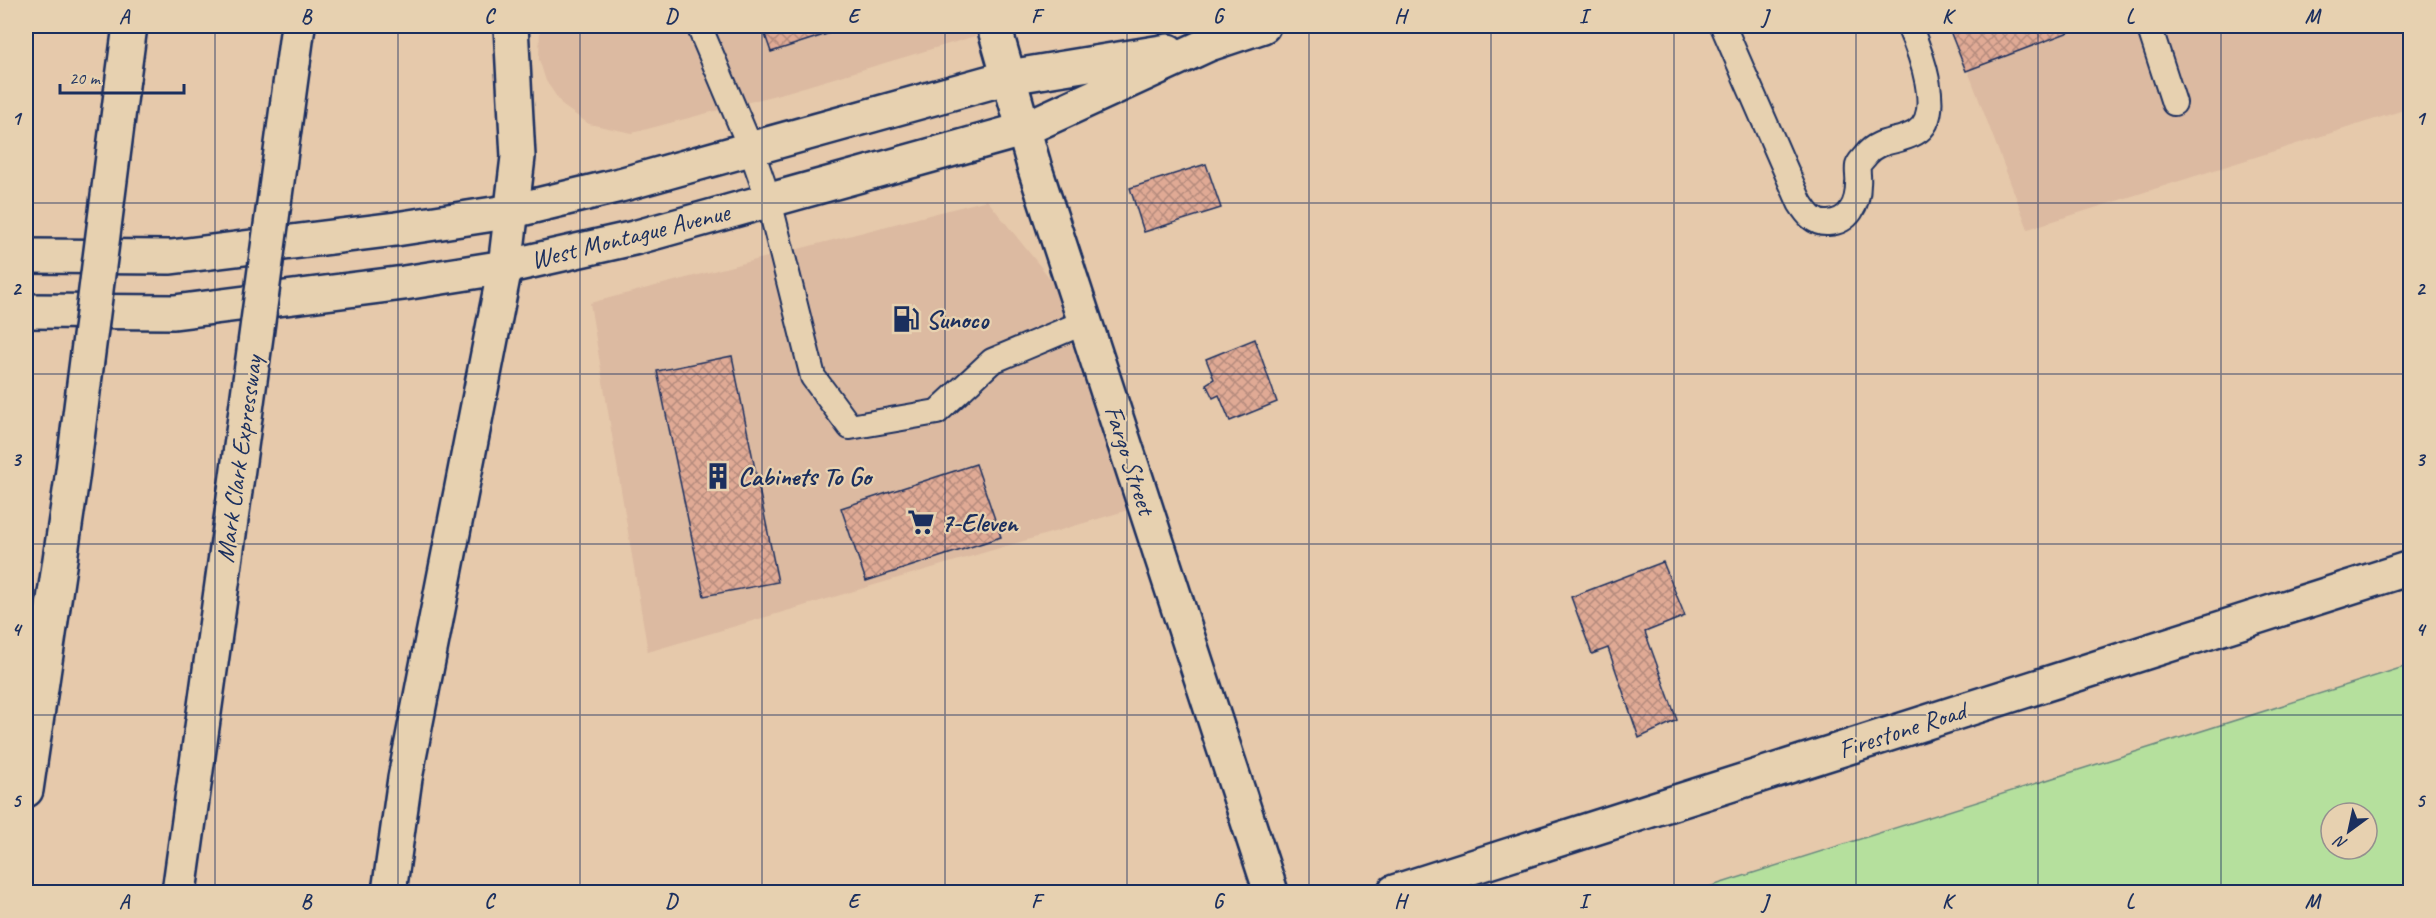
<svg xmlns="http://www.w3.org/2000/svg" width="2436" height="918" font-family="Caveat,sans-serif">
<defs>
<pattern id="building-cross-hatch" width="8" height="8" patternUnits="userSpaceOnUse" patternTransform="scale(1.5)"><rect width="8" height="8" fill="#e0aa95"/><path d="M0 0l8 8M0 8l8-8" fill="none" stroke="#b58b7d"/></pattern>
</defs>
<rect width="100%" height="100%" fill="#e6c9ab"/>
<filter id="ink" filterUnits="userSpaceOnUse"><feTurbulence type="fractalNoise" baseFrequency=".0167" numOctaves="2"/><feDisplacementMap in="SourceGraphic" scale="12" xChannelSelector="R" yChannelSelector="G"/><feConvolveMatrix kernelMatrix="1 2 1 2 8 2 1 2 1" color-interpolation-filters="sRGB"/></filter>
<g filter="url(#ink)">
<path fill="#dcbaa1" d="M540 26H1009L787 92 632 133 589 124 563 106 546 81 539 59Z
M1951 26H2410V108L2028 229Z
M987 200 1085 322 1145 505 648 652 590 303Z"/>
<path fill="#b5e09d" stroke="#68887e" stroke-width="1.5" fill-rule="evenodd" d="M2410 665V892H1693ZM2331 813H2367V849H2331Z"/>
<path fill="url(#building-cross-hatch)" stroke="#1b2f5e" stroke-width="1.5" d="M762 26H852L771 52Z
M1948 26H2085L1966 71Z
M1206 164 1221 208 1144 232 1130 188Z
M1255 339 1277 402 1230 421 1219 395 1213 398 1206 384 1214 379 1206 359Z
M732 356 778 582 704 596 657 371Z
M976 464 1001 537 866 581 841 508Z
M1663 562 1685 616 1645 632 1677 720 1639 738 1608 648 1592 654 1571 597Z"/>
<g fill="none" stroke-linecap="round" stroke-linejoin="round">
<defs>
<path id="lane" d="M699 26 751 149 769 201 813 377 850 427 937 412 992 361 1085 322
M1723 26 1800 203C1807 214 1814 224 1828 223 1849 222 1858 204 1858 184 1859 179 1857 171 1858 166 1859 162 1864 158 1866 155 1878 139 1898 143 1915 133 1946 116 1919 49 1909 26
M2149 26 2174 103"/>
<path id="street" d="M994 26 1035 169 1271 892
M1394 892 2410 568"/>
<path id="secondary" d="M26 256 171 257 396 229 513 211 620 185 1009 77 1168 51
M26 311 174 312 404 283 505 267 634 238 1022 130 1209 44 1263 26
M389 892 405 778 505 267"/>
<path id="highway" d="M293 63 298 26
M123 78 130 26
M505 267 518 157 511 26
M26 790 72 478
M179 892 235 491"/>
</defs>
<use href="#lane" stroke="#1b2f5e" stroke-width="28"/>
<use href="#street" stroke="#1b2f5e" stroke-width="38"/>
<use href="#secondary" stroke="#1b2f5e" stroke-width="38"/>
<use href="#highway" stroke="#1b2f5e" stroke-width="38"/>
<use href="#lane" stroke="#e7d1b0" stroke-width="24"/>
<use href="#street" stroke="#e7d1b0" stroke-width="33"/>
<use href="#secondary" stroke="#e7d1b0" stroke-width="33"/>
<use href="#highway" stroke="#e7d1b0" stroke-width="33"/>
<defs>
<path id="highway-bridge" d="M72 478 123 78
M235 491 293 63"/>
</defs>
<use href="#highway-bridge" stroke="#1b2f5e" stroke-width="38" stroke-linecap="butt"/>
<use href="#highway-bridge" stroke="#e7d1b0" stroke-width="33"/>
</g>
</g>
<path fill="none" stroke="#1b2f5e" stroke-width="1.5" stroke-opacity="0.55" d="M215 26V892M398 26V892M580 26V892M762 26V892M945 26V892M1127 26V892M1309 26V892M1491 26V892M1674 26V892M1856 26V892M2038 26V892M2221 26V892M26 203H2410M26 374H2410M26 544H2410M26 715H2410"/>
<defs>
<symbol id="fuel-bare" viewBox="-9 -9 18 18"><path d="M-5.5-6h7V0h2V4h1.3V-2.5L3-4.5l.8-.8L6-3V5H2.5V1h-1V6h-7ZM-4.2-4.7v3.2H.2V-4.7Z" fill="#1b2f5e" stroke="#e7d1b0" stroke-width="2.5" paint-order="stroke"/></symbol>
<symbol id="building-bare" viewBox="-9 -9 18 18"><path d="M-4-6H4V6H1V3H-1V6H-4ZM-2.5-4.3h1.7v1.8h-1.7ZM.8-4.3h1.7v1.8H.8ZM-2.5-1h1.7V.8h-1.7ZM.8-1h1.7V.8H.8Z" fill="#1b2f5e" stroke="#e7d1b0" stroke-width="2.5" paint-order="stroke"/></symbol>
<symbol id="supermarket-bare" viewBox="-9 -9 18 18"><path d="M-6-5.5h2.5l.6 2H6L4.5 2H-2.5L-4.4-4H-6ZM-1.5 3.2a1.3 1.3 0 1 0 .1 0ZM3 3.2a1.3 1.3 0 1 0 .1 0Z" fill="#1b2f5e" stroke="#e7d1b0" stroke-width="2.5" paint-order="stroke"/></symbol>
</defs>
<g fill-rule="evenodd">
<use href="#fuel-bare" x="887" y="300" width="38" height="38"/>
<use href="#building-bare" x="699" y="457" width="38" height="38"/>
<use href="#supermarket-bare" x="902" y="503" width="38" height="38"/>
</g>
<g text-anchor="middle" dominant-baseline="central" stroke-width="4.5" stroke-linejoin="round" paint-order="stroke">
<g font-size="26" fill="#1b2f5e" stroke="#e7d1b0">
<text transform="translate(630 236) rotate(-14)">West Montague Avenue</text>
<text transform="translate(239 459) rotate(-82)">Mark Clark Expressway</text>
<text transform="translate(1130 460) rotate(72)">Fargo Street</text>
<text transform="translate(1902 730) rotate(-18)">Firestone Road</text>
</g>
<g font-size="26" font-weight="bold" fill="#1b2f5e" stroke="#e7d1b0" text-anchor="start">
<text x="926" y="319">Sunoco</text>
<text x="738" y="476">Cabinets To Go</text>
<text x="941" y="522">7-Eleven</text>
</g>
</g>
<rect width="2436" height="918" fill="none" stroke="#e7d1b0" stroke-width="66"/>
<g transform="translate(2349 831) rotate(213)"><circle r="28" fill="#e7d1b0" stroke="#95908f" stroke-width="1.5"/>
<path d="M0-4.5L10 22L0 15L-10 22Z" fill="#1b2f5e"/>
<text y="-9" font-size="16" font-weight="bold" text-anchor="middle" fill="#1b2f5e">N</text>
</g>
<path d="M60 84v9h124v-9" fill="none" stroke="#1b2f5e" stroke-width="3"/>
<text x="69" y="84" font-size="18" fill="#1b2f5e" stroke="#e7d1b0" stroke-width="4.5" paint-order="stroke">20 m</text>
<rect x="33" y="33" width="2370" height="852" fill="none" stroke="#1b2f5e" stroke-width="2"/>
<g font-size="20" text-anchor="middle" font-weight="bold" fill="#1b2f5e">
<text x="124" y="23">A</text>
<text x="306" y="23">B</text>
<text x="489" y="23">C</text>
<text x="671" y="23">D</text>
<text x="853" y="23">E</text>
<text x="1036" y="23">F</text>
<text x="1218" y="23">G</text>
<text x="1400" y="23">H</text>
<text x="1583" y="23">I</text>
<text x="1765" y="23">J</text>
<text x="1947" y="23">K</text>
<text x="2130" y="23">L</text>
<text x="2312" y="23">M</text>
<text x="16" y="125">1</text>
<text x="2420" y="125">1</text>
<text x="16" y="295">2</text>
<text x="2420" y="295">2</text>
<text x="16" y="466">3</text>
<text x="2420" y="466">3</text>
<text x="16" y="636">4</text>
<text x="2420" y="636">4</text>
<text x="16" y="807">5</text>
<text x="2420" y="807">5</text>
<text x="124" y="908">A</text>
<text x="306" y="908">B</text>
<text x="489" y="908">C</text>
<text x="671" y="908">D</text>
<text x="853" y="908">E</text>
<text x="1036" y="908">F</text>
<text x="1218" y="908">G</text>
<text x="1400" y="908">H</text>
<text x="1583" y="908">I</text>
<text x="1765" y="908">J</text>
<text x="1947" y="908">K</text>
<text x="2130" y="908">L</text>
<text x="2312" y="908">M</text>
</g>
</svg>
